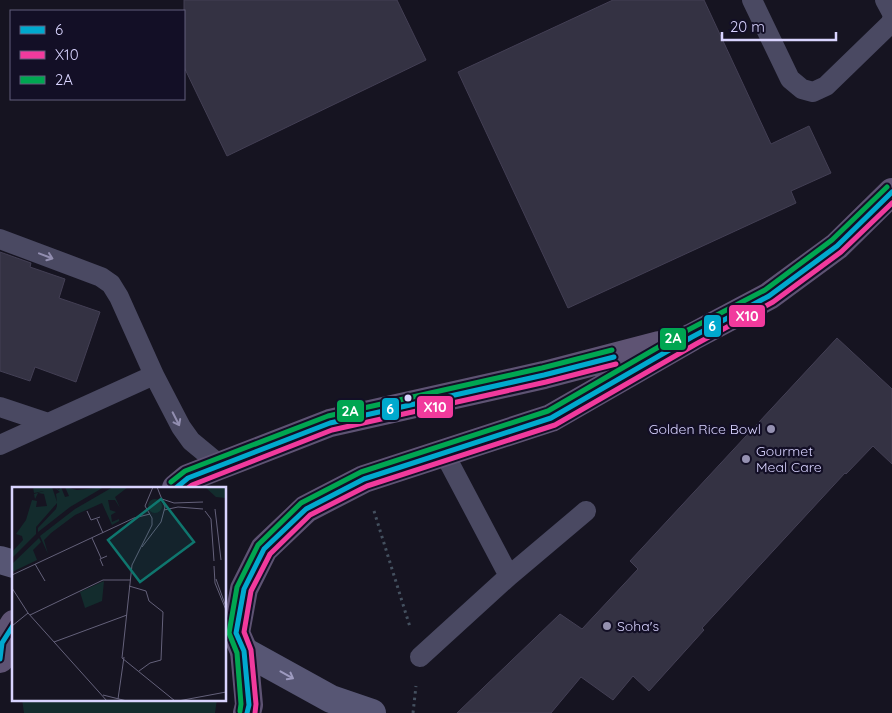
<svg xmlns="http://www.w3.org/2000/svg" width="892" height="713" font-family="Quicksand,sans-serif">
<rect width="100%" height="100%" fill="#161421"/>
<path fill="#132c2d" d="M22 699H217L215 713H24Z"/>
<path fill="#343243" stroke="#433f54" d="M184 0H397L426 60 227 156 184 67Z
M613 0H704L771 144 809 126 831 173 791 191 796 203 568 308 458 72Z
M0 252 31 263 30 267 65 279 59 298 100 312 76 382 35 367 30 381 0 371Z
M837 338 892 389V464L873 446 846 474 845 473 702 628 704 630 649 691 633 676 613 700 581 677 551 713H457L560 614 582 629 638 569 630 561Z"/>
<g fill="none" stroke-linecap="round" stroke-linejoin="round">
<path stroke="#44505f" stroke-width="3" stroke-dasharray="2.5 4" stroke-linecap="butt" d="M374 511 410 627
M413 713 416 686"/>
<path stroke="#4a4962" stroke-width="20" d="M752 0 790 79 802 89 813 92 826 86 891 23 892 19
M885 0 892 13
M0 239 101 277 111 284 119 297 154 375 181 427 191 441 220 465
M0 407 48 423
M0 445 154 375
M444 453 509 576
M420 657 509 576 586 511"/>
<path stroke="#575674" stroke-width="28" d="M0 560 14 564
M244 651 331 699 372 713"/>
<path stroke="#5e5373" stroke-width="28" d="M176 488 188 478 330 423 544 375 659 345
M225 619 236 633 244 651 249 705 247 713
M236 633 244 589 264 549 306 509 364 479 551 418 692 337 769 296 837 246 892 192
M0 659 2 643 14 624"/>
<defs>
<path id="bus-1" d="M176 488 188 478 330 423 544 375 614 357
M0 659 2 643 14 624
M247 713 249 705 244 651 236 633 244 589 264 549 306 509 364 479 551 418 692 337 769 296 837 246 892 192"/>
<path id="bus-2" d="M188 488 192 485 332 430 546 382 616 364
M255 713 256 704 251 650 244 632 251 591 270 554 310 515 367 486 555 425 696 344 773 302 841 252 892 203"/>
<path id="bus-3" d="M171 482 185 471 328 416 542 368 612 350
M240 711 241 704 237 653 229 633 237 587 258 545 301 503 361 472 548 411 688 330 765 290 832 240 887 187"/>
</defs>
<use href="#bus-1" stroke="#130f26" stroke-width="9"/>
<use href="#bus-2" stroke="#130f26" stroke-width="9"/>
<use href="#bus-3" stroke="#130f26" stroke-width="9"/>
<use href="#bus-1" stroke="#00a9ce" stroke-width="5"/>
<use href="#bus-2" stroke="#f13a9d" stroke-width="5"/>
<use href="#bus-3" stroke="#00a651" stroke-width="5"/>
</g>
<defs><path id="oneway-shaft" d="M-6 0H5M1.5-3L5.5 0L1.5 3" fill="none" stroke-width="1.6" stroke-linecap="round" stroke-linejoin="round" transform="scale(1.25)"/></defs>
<g stroke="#928eb0">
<use href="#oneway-shaft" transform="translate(46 256) rotate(21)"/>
<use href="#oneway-shaft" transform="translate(176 419) rotate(63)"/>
</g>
<use stroke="#9e9bc0" href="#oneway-shaft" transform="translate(287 675) rotate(29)"/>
<circle fill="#d9d4ff" stroke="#130f26" stroke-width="2" cx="408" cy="398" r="4.5"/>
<g fill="#9591b1" stroke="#130f26" stroke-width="2">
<circle cx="771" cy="429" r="5"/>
<circle cx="746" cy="459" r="5"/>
<circle cx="607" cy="626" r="5"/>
</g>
<g text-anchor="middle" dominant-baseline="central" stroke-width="4.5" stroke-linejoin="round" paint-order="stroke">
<g font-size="14" fill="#d9d4ff" stroke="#130f26" text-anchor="start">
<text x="761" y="429" text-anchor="end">Golden Rice Bowl</text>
<text x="756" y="451">Gourmet<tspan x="756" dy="16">Meal Care</tspan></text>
<text x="617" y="626">Soha's</text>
</g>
</g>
<g transform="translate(12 487)">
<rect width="214" height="214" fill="#161421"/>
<path d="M21 0H40L45 15 44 7 48 5 42 0 47 3 49 0 53 10 57 9 53 0 65 3 92 0 58 20 26 45V41L44 22 45 19V16L24 40V47L0 71V65L11 53 10 49 4 47 14 33 20 13 25 14 24 20 35 19 32 7 26 6 23 12 22 7 32 4 22 6ZM101 0H116L103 10 108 21 103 13H96L98 23 104 25 99 28 100 35 107 32V34L100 38 90 16 63 28 39 46 32 53 36 67 28 49 63 22ZM193 0H214V11L204 10ZM136 19a7 7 0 1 1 14 0a7 7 0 1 1-14 0ZM27 51 29 55 21 63 25 73 0 85V77ZM92 94 90 114 73 121 68 105Z" fill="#132c2d"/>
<path fill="none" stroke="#64617a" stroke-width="1" d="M141 0 133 19 140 31V38L120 78 110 171 163 214M150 12 162 16 191 15M203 22 209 73M152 23 166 20 191 22M75 24 79 33 88 30M193 24 199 32 202 74M85 32 91 46M80 51 89 71M130 60 149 35 153 20 145 0M23 77 33 94M91 79 88 72 95 69M202 79 203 96 214 123M0 88 122 31 138 27M204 92 214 120M117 99 134 104 137 114 151 125 149 173 138 176 127 184M0 101 16 126 95 214M18 128 91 93H118M0 139 16 126M42 155 115 128M91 208 115 214M106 212 112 170M166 214 214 205"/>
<path fill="#0f766e" fill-opacity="0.15" stroke="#0f766e" stroke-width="2.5" d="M149 12 182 55 128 95 96 53Z"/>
<rect width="214" height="214" fill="none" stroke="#d9d4ff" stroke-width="2.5"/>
</g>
<g stroke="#130f26" stroke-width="2">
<rect x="728" y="304" width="38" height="24" rx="5" fill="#f13a9d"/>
<rect x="703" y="314" width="19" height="24" rx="5" fill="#00a9ce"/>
<rect x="659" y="327" width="28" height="24" rx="5" fill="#00a651"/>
<rect x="416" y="395" width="38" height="24" rx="5" fill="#f13a9d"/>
<rect x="381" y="397" width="19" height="24" rx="5" fill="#00a9ce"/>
<rect x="336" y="399" width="29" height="24" rx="5" fill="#00a651"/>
</g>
<g font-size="14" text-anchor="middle" font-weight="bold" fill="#fff">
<text x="747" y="321">X10</text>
<text x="712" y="331">6</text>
<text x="673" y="343">2A</text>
<text x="435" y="412">X10</text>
<text x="390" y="414">6</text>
<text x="350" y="416">2A</text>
</g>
<rect x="10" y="10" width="175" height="90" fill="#130f26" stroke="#625e7d"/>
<rect x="20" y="26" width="25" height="8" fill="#00a9ce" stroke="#625e7d"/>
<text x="55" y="35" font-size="15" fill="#d9d4ff">6</text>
<rect x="20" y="51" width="25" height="8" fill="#f13a9d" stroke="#625e7d"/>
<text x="55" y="60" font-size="15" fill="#d9d4ff">X10</text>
<rect x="20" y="76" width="25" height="8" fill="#00a651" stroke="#625e7d"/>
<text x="55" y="85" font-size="15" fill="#d9d4ff">2A</text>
<path d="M722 32v8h114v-8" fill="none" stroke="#d9d4ff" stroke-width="2.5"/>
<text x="730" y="32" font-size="15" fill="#d9d4ff" stroke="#130f26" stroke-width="4" paint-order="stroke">20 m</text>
</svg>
